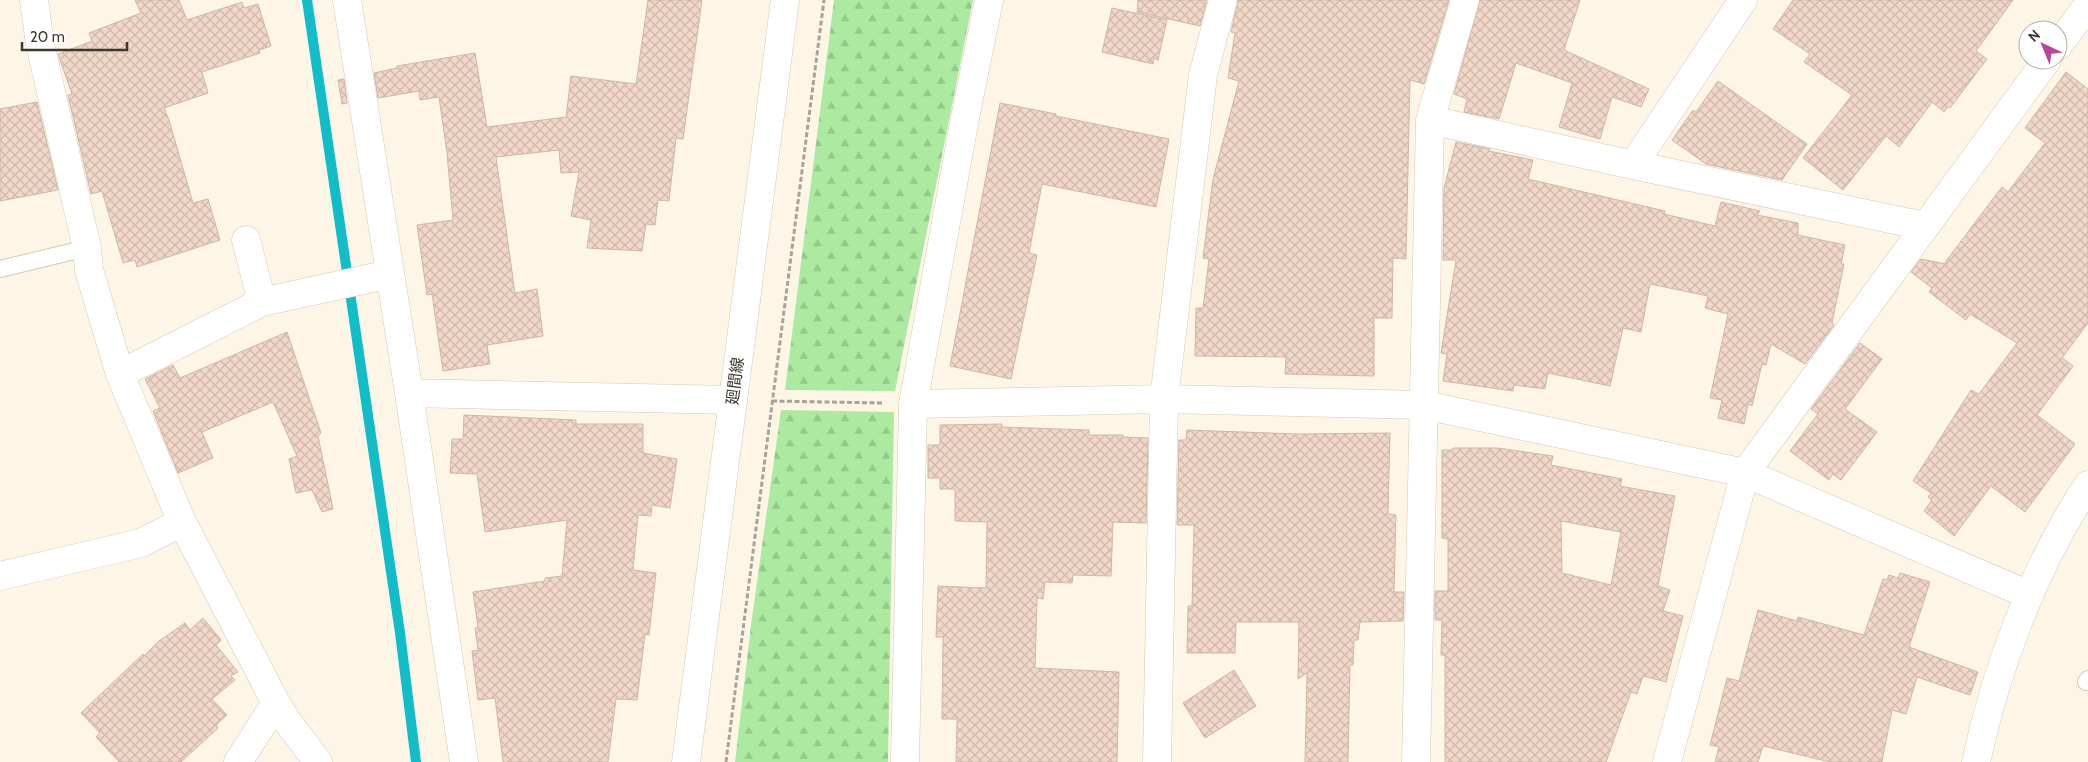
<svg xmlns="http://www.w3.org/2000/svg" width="2088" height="762" font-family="Cabin,'Noto Sans JP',sans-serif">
<defs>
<pattern id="forest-firs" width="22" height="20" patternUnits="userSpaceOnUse" patternTransform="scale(1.25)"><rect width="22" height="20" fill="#aceaa1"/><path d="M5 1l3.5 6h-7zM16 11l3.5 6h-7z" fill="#95c98b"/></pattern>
<pattern id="building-cross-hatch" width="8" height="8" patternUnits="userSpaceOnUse" patternTransform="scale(1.25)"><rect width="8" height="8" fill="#f1d7c8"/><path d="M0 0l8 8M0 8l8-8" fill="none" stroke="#d0b9ac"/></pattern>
</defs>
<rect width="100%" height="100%" fill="#fdf6e7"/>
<path fill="url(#forest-firs)" d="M834 0H973L895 391 785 390Z
M781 410 894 412 888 762H735L751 625Z"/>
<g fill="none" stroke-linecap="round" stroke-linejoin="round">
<path stroke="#11bdc7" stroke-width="10" d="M307 0 400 633 416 762"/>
</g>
<path fill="url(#building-cross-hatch)" stroke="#cfb6a7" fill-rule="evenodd" d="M135 0H179L187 20 242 2 244 8 258 4 271 46 259 50 260 53 202 72 208 93 164 108 169 120 193 203 208 199 220 240 137 267 135 260 123 263 102 191 91 194 68 95 72 94 58 54 92 41 89 33 141 13Z
M648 0H702L683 139 676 138 669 201 658 200 655 225 646 224 642 251 587 248 591 220 571 216 579 172 561 173 559 150 496 157 515 293 537 289 543 336 487 345 490 364 443 371 432 294 427 295 417 225 453 220 447 153 439 97 420 100 419 91 378 98 374 73 397 68V66L475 53 487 127 566 117 571 76 636 84Z
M1138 0H1207L1200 26 1137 12Z
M1238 0H1449L1424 84 1410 80 1406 259 1393 258 1392 318H1374V376L1285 374 1286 357 1195 356 1196 308H1203L1209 259 1203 258 1213 179 1239 81 1228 78 1235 33 1231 32Z
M1480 0H1580L1564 50 1649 89 1641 107 1612 97 1600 139 1559 127 1572 83 1516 63 1499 119 1464 112 1467 99 1454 94Z
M1793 0H2013L1976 51 1987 59 1950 108 1948 107 1944 112 1932 102 1899 147 1886 136 1843 190 1803 158 1852 95 1804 62 1810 54 1773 29Z
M1112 8 1167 20 1158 60 1154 58 1153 64 1102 52Z
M2066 72 2088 89V323L2062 358 2073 366 2037 415 2075 444 2025 512 1991 486 1954 536 1924 511 1932 500 1928 497 1931 493 1913 481 1971 390 1979 394 2017 343 1970 314 1966 320 1929 292 1932 288 1911 272 1921 259 1946 264V261L2002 187 2008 192 2045 143 2025 128Z
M344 79 347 103 342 104 338 80Z
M1718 81 1807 144 1782 180 1706 164 1672 140 1693 110 1696 112Z
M37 102 58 190 0 201V109Z
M1000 103 1056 114V116L1169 139 1156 207 1042 184 1029 253 1037 255 1011 379 950 366Z
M1456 142 1490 149 1489 151 1533 160 1528 179 1665 211 1664 214 1715 226 1721 202 1760 211 1757 215 1798 223V235L1845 245 1841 264H1844L1832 323 1834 325 1805 364 1771 344 1766 365 1762 364 1752 406 1748 404 1744 424 1718 418 1722 400 1710 398 1728 314 1705 308 1708 296 1650 284 1641 332 1623 328 1610 386 1548 373 1545 389 1514 385 1513 391 1443 381 1447 354 1441 353 1456 260H1443L1444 188Z
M287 332 321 433 318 436 333 509 322 512 312 490 296 493 289 459 297 456 273 402 202 432 213 458 178 473 153 411 160 408 145 379 173 365 180 378Z
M1860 343 1882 359 1845 409 1877 432 1841 480 1833 474 1829 480 1790 451 1818 414 1811 409Z
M464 415 576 420V424H643V453L677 459 670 508 652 505 651 516 638 515 633 570 656 573 649 635 645 634 637 700 616 699 608 762H503L495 698 478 700 472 651 478 650 475 628H478L473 592 545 581V578L562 576 567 520 485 532 477 474 450 473 452 439H463Z
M1002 424 1001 427 1089 430V435H1123V437L1148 438 1146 523 1113 522 1111 576 1073 575 1072 583 1045 582 1043 599 1037 598 1035 668 1119 672 1117 762H956L957 719H942L943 637H936L938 586 986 588 987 522 955 521V489H940V478H928V445H940V425Z
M1187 430 1297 434 1390 433 1388 514 1396 515 1394 592H1404L1403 621 1360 622 1358 640H1354L1353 665H1350L1348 762H1305L1307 673 1298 679 1299 622H1236L1235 653H1187L1188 606H1192L1194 525H1177L1179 440H1186Z
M1453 448H1498L1553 456 1551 465 1622 479 1620 486 1675 496 1658 586 1670 590 1663 611 1683 616 1666 682 1643 676 1637 694 1631 692 1606 762H1445V655H1441L1442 620H1435V591H1448V539L1442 538V450H1452ZM1561 521 1621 532 1611 585 1562 573Z
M1900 573 1930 582 1909 647 1978 672 1970 695 1917 677 1906 714 1892 710 1882 762H1830L1763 746 1758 762H1715L1719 747 1710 745 1727 678 1739 681 1758 610 1797 621 1798 617 1864 635 1883 579 1887 580 1889 575 1898 578Z
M203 618 221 640 216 645 238 672 231 676 235 680 212 699 227 715 216 725 218 728 181 762H119L96 737 100 733 81 713 143 654 144 656 159 641 185 623 190 630Z
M1234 670 1256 706 1205 738 1183 703Z"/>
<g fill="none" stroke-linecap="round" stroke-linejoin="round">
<defs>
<path id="lane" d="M0 269 87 248
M2086 682 2088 679"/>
<path id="street" d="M34 0 40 44 87 248 89 270 120 374 182 522 276 703 238 762
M347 0 409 393 464 762
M2058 46 2088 5
M1430 120 1633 165 1924 226
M1633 165 1743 0
M246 240 262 302
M120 374 262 302 390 274
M409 393 733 400
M913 404 1164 399 1424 405 1745 473 2029 595
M0 576 141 543 182 522
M276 703 287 721 318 762
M905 762 913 404 965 118 989 0
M1157 762 1164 399 1203 75 1223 0
M1416 762 1430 120 1465 0
M1667 762 1745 473 2047 60"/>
<path id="secondary" d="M686 762 785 0
M1976 762C1996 668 2035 565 2088 485"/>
</defs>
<use href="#lane" stroke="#d5c9b0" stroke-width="18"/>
<use href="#street" stroke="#d5c9b0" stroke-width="29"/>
<use href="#secondary" stroke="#d5c9b0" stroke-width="29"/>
<path stroke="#a9a396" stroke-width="3" stroke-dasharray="5 2.5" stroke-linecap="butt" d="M772 401 882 403
M726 762 824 0"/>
<use href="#lane" stroke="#fff" stroke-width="16"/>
<use href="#street" stroke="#fff" stroke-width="28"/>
<use href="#secondary" stroke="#fff" stroke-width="28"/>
</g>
<g text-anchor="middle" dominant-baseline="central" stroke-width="5" stroke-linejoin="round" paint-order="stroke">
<g font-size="16" fill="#3d382e" stroke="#fff">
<text transform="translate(735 381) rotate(-83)">廻間線</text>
</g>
</g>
<g transform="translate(2043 45) rotate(316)"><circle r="24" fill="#ffffff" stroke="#b1afab"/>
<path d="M0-4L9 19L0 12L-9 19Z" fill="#b8449c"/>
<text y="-8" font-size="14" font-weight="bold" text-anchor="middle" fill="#3d382e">N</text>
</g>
<path d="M22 42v8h105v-8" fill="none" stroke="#3d382e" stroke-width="2.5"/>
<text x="30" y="42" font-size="15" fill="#3d382e" stroke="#ffffff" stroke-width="4" paint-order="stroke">20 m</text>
</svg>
